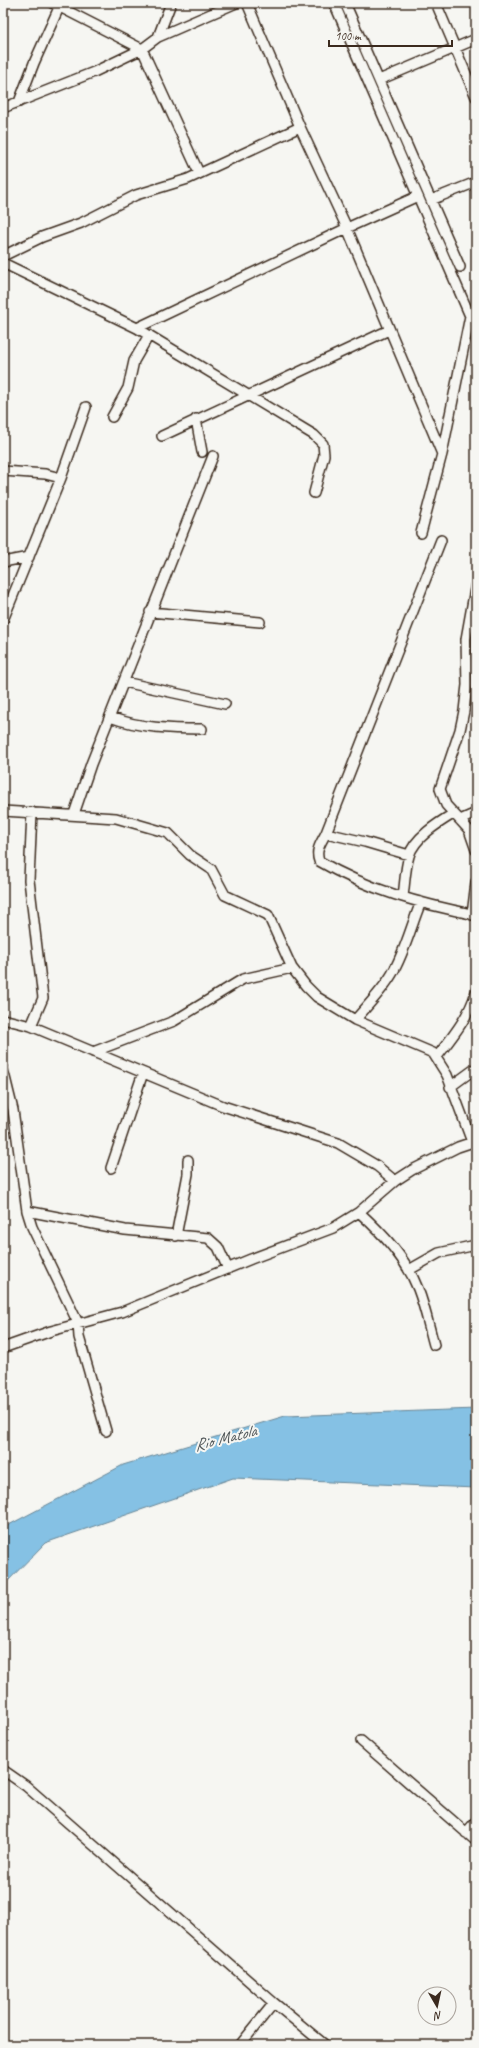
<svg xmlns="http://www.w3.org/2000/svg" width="479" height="2048" font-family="Caveat,sans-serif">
<rect width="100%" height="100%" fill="#f6f6f2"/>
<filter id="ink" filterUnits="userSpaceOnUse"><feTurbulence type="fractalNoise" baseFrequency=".025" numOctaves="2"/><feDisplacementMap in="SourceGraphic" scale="8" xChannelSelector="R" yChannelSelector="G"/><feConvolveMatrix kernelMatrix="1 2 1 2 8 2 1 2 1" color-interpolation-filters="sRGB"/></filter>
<g filter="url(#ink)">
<path fill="#85c1e4" stroke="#678595" d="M476 1409V1488L233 1478 45 1543 3 1586V1528L123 1465 285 1416Z"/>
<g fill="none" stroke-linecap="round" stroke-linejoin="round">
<defs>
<path id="street" d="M52 3 142 49 199 173
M247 3 300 127 347 228 442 454
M334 3 470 316 476 321
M345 3 460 267
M436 3 476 97
M158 37 171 3
M379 80 476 39
M19 102 34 63 61 3
M3 108 94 72 142 49 158 37 236 3
M431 200 476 182
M3 256 42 237 81 223 136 195 188 179 300 127
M3 263 137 328 314 435 323 444 324 455 314 493
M137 328 347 228 418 196
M112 417 128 388 134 361 149 335
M196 419 202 452
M162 436 389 330
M3 471 45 474 61 478
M421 533 442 454 470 316 476 312
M441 540 326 833C321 843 315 850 319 861 368 890 421 904 476 915
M3 562 29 557
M476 583 466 639 467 685 464 711 460 730 440 789 446 805 469 830 476 850
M150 612 260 622
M3 620 61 478 86 407
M124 682 225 704
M110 717C139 728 171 729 202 729
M3 811 116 818 168 833 190 855 211 869 225 895 268 915 292 968 306 986 317 997 355 1020 433 1053 447 1075 472 1142
M74 814 91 764 213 456
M460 820 476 813
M326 833 365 842 409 855
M403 896C405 883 405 869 409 856 414 838 438 823 453 814
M472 915 476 882
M3 1019 31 1026 223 1106 338 1143 377 1166 395 1181
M355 1020C368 1005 382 991 392 974 405 952 411 926 421 902
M31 1026 43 998 29 880 32 812
M93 1052 174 1021 243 979 292 968
M436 1058C452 1037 469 1017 476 992
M3 1069 13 1110 27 1211 32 1227 78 1323 79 1337 106 1431
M450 1087 476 1068
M111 1168 143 1073
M27 1211 125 1230 208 1238 218 1247 228 1269
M359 1212C383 1234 406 1258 418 1289 425 1307 429 1327 434 1345
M176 1236 188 1174V1160
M409 1270 439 1253 476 1245
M3 1348 51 1331 122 1312 251 1259 333 1228 359 1212 395 1181 412 1170 458 1147 476 1141
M361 1741 476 1841
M3 1770 26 1786 274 2003 325 2045
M466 1833 476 1821
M240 2045 274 2003"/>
</defs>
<use href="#street" stroke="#3b2a1e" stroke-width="12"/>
<use href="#street" stroke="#f6f6f2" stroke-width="9"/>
</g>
</g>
<g text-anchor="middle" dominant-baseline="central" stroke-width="4" stroke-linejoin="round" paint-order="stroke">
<g font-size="17" font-style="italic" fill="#515759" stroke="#f6f6f2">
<text transform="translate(225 1438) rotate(-14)">Rio Matola</text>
</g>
</g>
<rect width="479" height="2048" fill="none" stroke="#f6f6f2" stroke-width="16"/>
<rect x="8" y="8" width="463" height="2032" fill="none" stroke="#3b2a1e" stroke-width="1.5" filter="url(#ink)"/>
<g transform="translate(437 2006) rotate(171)"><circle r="19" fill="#f6f6f2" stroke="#aba49d"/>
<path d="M0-3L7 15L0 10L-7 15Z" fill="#3b2a1e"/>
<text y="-6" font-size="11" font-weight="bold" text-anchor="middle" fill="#3b2a1e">N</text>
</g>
<path d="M329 40v6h123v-6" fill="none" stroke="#3b2a1e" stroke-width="2"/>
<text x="335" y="40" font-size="12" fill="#3b2a1e" stroke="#f6f6f2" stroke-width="3" paint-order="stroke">100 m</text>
</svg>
